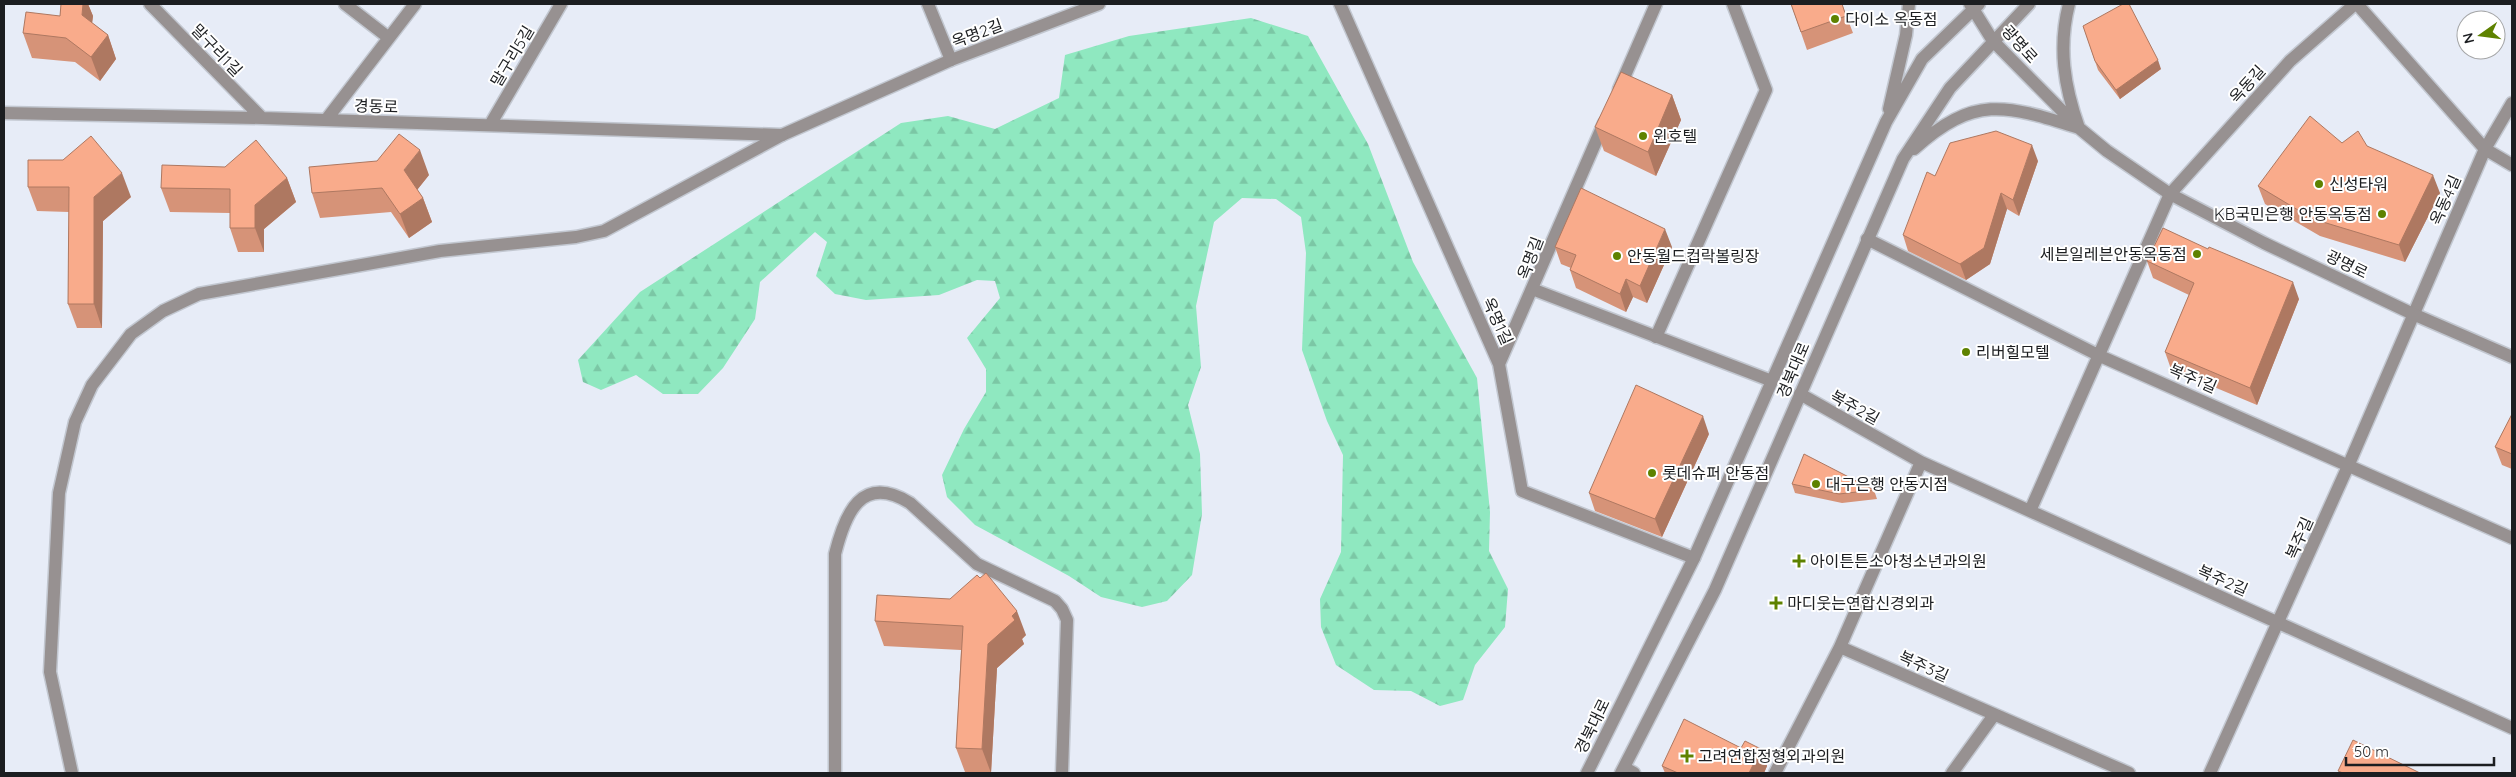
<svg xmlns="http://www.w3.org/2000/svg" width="2516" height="777" font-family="Quicksand,'Noto Sans KR',sans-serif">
<defs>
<pattern id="forest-firs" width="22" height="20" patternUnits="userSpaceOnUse" patternTransform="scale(1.25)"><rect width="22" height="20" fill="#8fe8c0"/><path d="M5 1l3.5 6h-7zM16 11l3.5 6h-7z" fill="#7bc7a5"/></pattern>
</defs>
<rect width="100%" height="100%" fill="#e7ecf7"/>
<path fill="url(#forest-firs)" d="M1251 18 1308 36 1368 144 1413 262 1477 378 1490 512 1489 551 1508 589 1505 627 1475 665 1463 700 1440 706 1411 691 1374 690 1336 665 1321 627 1320 599 1341 552 1343 455 1327 421 1302 350 1306 253 1301 217 1276 199 1242 198 1214 222 1196 306 1201 367 1188 405 1200 454 1202 514 1192 575 1167 601 1142 607 1101 597 1069 576 975 525 947 497 942 475 964 429 986 392V369L967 338 1000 298 995 281 977 280 939 295 866 300 835 294 816 276 827 242 815 232 760 282 755 319 723 368 698 394H663L636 375 601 390 583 382 578 360 640 292 901 123 948 116 995 129 1059 98 1065 55 1129 36Z"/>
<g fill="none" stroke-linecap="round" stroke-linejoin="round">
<defs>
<path id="service" d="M1656 337 1766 90 1733 4
M72 773 50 672 59 493 75 422 92 385 131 334 163 311 199 294 440 251 576 237 604 231 782 135 951 60 928 4
M835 773V554C845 514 861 473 910 503L977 564 1055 601 1062 609 1067 620 1062 773"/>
<path id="minor" d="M150 4 262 118
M345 4 389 38
M1340 4 1499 364 1522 491 1694 558
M2357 4 2485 149 2512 165
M951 60 1099 4
M1619 89 1656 4
M4 113 262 118 782 135
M326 120 415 4
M490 125 561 4
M1867 239 2100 356 2512 538
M1532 289 1772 381
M1499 364 1604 123
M1800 394 1921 462 2512 728
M2030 511 2170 194 2290 61 2355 4
M1840 647 2129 773
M1625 768 1634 773
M1775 773 1840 647 1921 462
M1952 773 1994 715
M2210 773 2349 464 2485 149 2512 103"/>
<path id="tertiary" d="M1970 4 1993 41 2079 128 2107 151 2170 194 2264 243 2413 314 2512 357
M1889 109 1906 35 1909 4
M1914 149C1975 94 2006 105 2079 128 2064 86 2058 47 2069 4
M1587 773 1694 558 1886 122 1922 59 1979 4
M1621 773 1715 590 1903 159 1950 88 2029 4"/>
</defs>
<use href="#service" stroke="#c2c7d0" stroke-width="15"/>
<use href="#minor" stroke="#c2c7d0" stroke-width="15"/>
<use href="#tertiary" stroke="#c2c7d0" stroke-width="15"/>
<use href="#service" stroke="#979191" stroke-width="12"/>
<use href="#minor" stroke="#979191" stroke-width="12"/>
<use href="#tertiary" stroke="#979191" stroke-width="12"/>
</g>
<path fill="#d69378" d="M61 4H88L93 16 92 23 108 35 116 59 100 81 75 62 32 58 23 33 60 16Z
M1791 4H1842L1853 33 1807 50Z
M2083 26 2161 69 2120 99 2098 70Z
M1672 95 1681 120 1656 176 1604 151 1595 127Z
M2342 143 2367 146 2440 193 2405 262 2320 236 2265 204 2258 186Z
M63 160 131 197 103 221 102 328H77L68 304 69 212 37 211 28 187Z
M2038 161 2019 216 2007 209 1990 264 1966 280 1908 251 1903 235Z
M429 175 417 190 423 198 432 222 409 238 391 212 320 218 312 193Z
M287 178 296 202 264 229V252H238L230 228V213L170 212 161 188Z
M1555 247H1672L1647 303 1633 297 1626 312 1576 288 1570 270 1571 268 1561 264Z
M2147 261 2299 299 2257 405 2171 369 2165 352 2189 295 2153 278Z
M2512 414V469L2502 465 2495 447Z
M1709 434 1662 537 1595 511 1589 493Z
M1792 484 1874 490 1877 499 1842 503 1795 493Z
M950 599 1026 635 1022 639 1024 644 997 668 991 773 965 772 956 748 961 650 884 646 875 621Z
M1761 749 1767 766 1764 773H1665L1662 766Z"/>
<path fill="#ae7861" d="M83 4H88L93 16 90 39 82 15Z
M108 35 116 59 100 81 91 57Z
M2158 60 2161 69 2120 99 2116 90Z
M1672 95 1681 120 1656 176 1648 152Z
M2032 145 2038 161 2019 216 2013 200Z
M420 150 429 175 413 195 404 170Z
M122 173 131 197 103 221 102 328 94 304V197Z
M2433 175 2440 193 2405 262 2399 245Z
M287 178 296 202 264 229V252L255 228V205Z
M2001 193 2007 209 1990 264 1966 280 1960 264Z
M423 198 432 222 409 238 400 214Z
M1665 229 1672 247 1647 303 1640 286Z
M1626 279 1633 297 1626 312 1620 294Z
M2293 282 2299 299 2257 405 2250 388Z
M1703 416 1709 434 1662 537 1655 519Z
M1017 611 1026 635 1022 639 1024 644 997 668 991 773 982 749 988 644 1012 616Z
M1761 749 1767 766 1764 773H1749Z"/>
<path fill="#f9ab8b" stroke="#ae7861" d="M61 4H83L82 15 108 35 91 57 66 38 23 33 26 12 60 16Z
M1791 4H1842L1846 16 1801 32Z
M2123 4H2129L2158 60 2116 90 2095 61 2083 26Z
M1621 72 1672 95 1648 152 1595 127Z
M2310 116 2342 143 2358 131 2367 146 2433 175 2399 245 2313 219 2258 186Z
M1996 131 2032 145 2013 200 2001 193 1984 248 1960 264 1903 235 1927 172 1935 176 1950 143Z
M399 134 420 150 404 170 423 198 400 214 382 188 312 193 309 167 377 161Z
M91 136 122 173 94 197V304H68L69 187H28V160H63Z
M256 140 287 178 255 205V228H230V189L161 188 162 165 225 167Z
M1581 188 1665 229 1640 286 1626 279 1620 294 1570 270 1576 255 1555 247Z
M2163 228 2208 249 2209 247 2293 282 2250 388 2165 352 2194 283 2147 261Z
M1636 385 1703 416 1655 519 1589 493Z
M2512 414V454L2495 447Z
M1804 454 1874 490 1839 494 1792 484Z
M986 573 1017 611 1012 616 1015 620 988 644 982 749 956 748 963 626 875 621 877 595 950 599 977 575 980 578Z
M1684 719 1741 748 1745 741 1761 749 1749 773H1678L1662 766Z
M2353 740 2420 773H2343L2338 771Z"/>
<g fill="#5e8200" stroke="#fff" stroke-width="2">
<circle cx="1835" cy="19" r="5"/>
<circle cx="1643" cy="136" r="5"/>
<circle cx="2319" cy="184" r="5"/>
<circle cx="2382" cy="214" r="5"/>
<circle cx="2197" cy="254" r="5"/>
<circle cx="1617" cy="256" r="5"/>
<circle cx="1966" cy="352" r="5"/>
<circle cx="1652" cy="473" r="5"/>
<circle cx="1816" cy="484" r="5"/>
<path d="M1796.5 553.5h5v5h5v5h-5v5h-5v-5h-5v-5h5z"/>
<path d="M1773.5 595.5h5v5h5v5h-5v5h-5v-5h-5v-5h5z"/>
<path d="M1684.5 748.5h5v5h5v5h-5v5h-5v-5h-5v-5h5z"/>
</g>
<g text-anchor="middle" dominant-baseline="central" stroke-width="4" stroke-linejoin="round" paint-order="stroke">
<g font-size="16" fill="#1c1e21" stroke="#fff" text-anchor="start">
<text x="1845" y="19">다이소 옥동점</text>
<text x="1653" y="136">윈호텔</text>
<text x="2329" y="184">신성타워</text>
<text x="2372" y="214" text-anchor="end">KB국민은행 안동옥동점</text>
<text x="2187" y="254" text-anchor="end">세븐일레븐안동옥동점</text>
<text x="1627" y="256">안동월드컵락볼링장</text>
<text x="1976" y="352">리버힐모텔</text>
<text x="1662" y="473">롯데슈퍼 안동점</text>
<text x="1826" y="484">대구은행 안동지점</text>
<text x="1810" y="561">아이튼튼소아청소년과의원</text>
<text x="1787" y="603">마디웃는연합신경외과</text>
<text x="1698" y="756">고려연합정형외과의원</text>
</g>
<g font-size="16" fill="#1c1e21" stroke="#fff">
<text transform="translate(977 33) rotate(-20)">옥명2길</text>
<text transform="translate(2020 44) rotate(48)">광명로</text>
<text transform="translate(217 50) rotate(46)">말구리1길</text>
<text transform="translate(512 56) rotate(-59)">말구리5길</text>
<text transform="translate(2247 84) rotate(-48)">옥동길</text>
<text transform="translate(376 106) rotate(2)">경동로</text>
<text transform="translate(2445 200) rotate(-66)">옥동4길</text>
<text transform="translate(1530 258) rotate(-69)">옥명길</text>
<text transform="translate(2347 264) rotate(26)">광명로</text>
<text transform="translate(1498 321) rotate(66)">옥명1길</text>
<text transform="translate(1793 370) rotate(-67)">경북대로</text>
<text transform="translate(2193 378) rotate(23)">복주1길</text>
<text transform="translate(1855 407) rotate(29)">복주2길</text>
<text transform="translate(2299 538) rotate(-66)">복주길</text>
<text transform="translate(2223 580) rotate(24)">복주2길</text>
<text transform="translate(1924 666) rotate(24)">복주3길</text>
<text transform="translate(1592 726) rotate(-64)">경북대로</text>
</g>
</g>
<rect width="2516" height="777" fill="none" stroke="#1c1e21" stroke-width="10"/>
<g transform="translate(2481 35) rotate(256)"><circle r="24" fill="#ffffff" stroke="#a4a5a6"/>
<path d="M0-4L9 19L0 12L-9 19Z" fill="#5e8200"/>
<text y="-8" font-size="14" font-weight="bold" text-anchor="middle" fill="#1c1e21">N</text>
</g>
<path d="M2346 757v8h148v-8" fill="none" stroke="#1c1e21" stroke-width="2.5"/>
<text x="2354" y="757" font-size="15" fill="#1c1e21" stroke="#ffffff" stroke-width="4" paint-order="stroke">50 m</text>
</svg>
